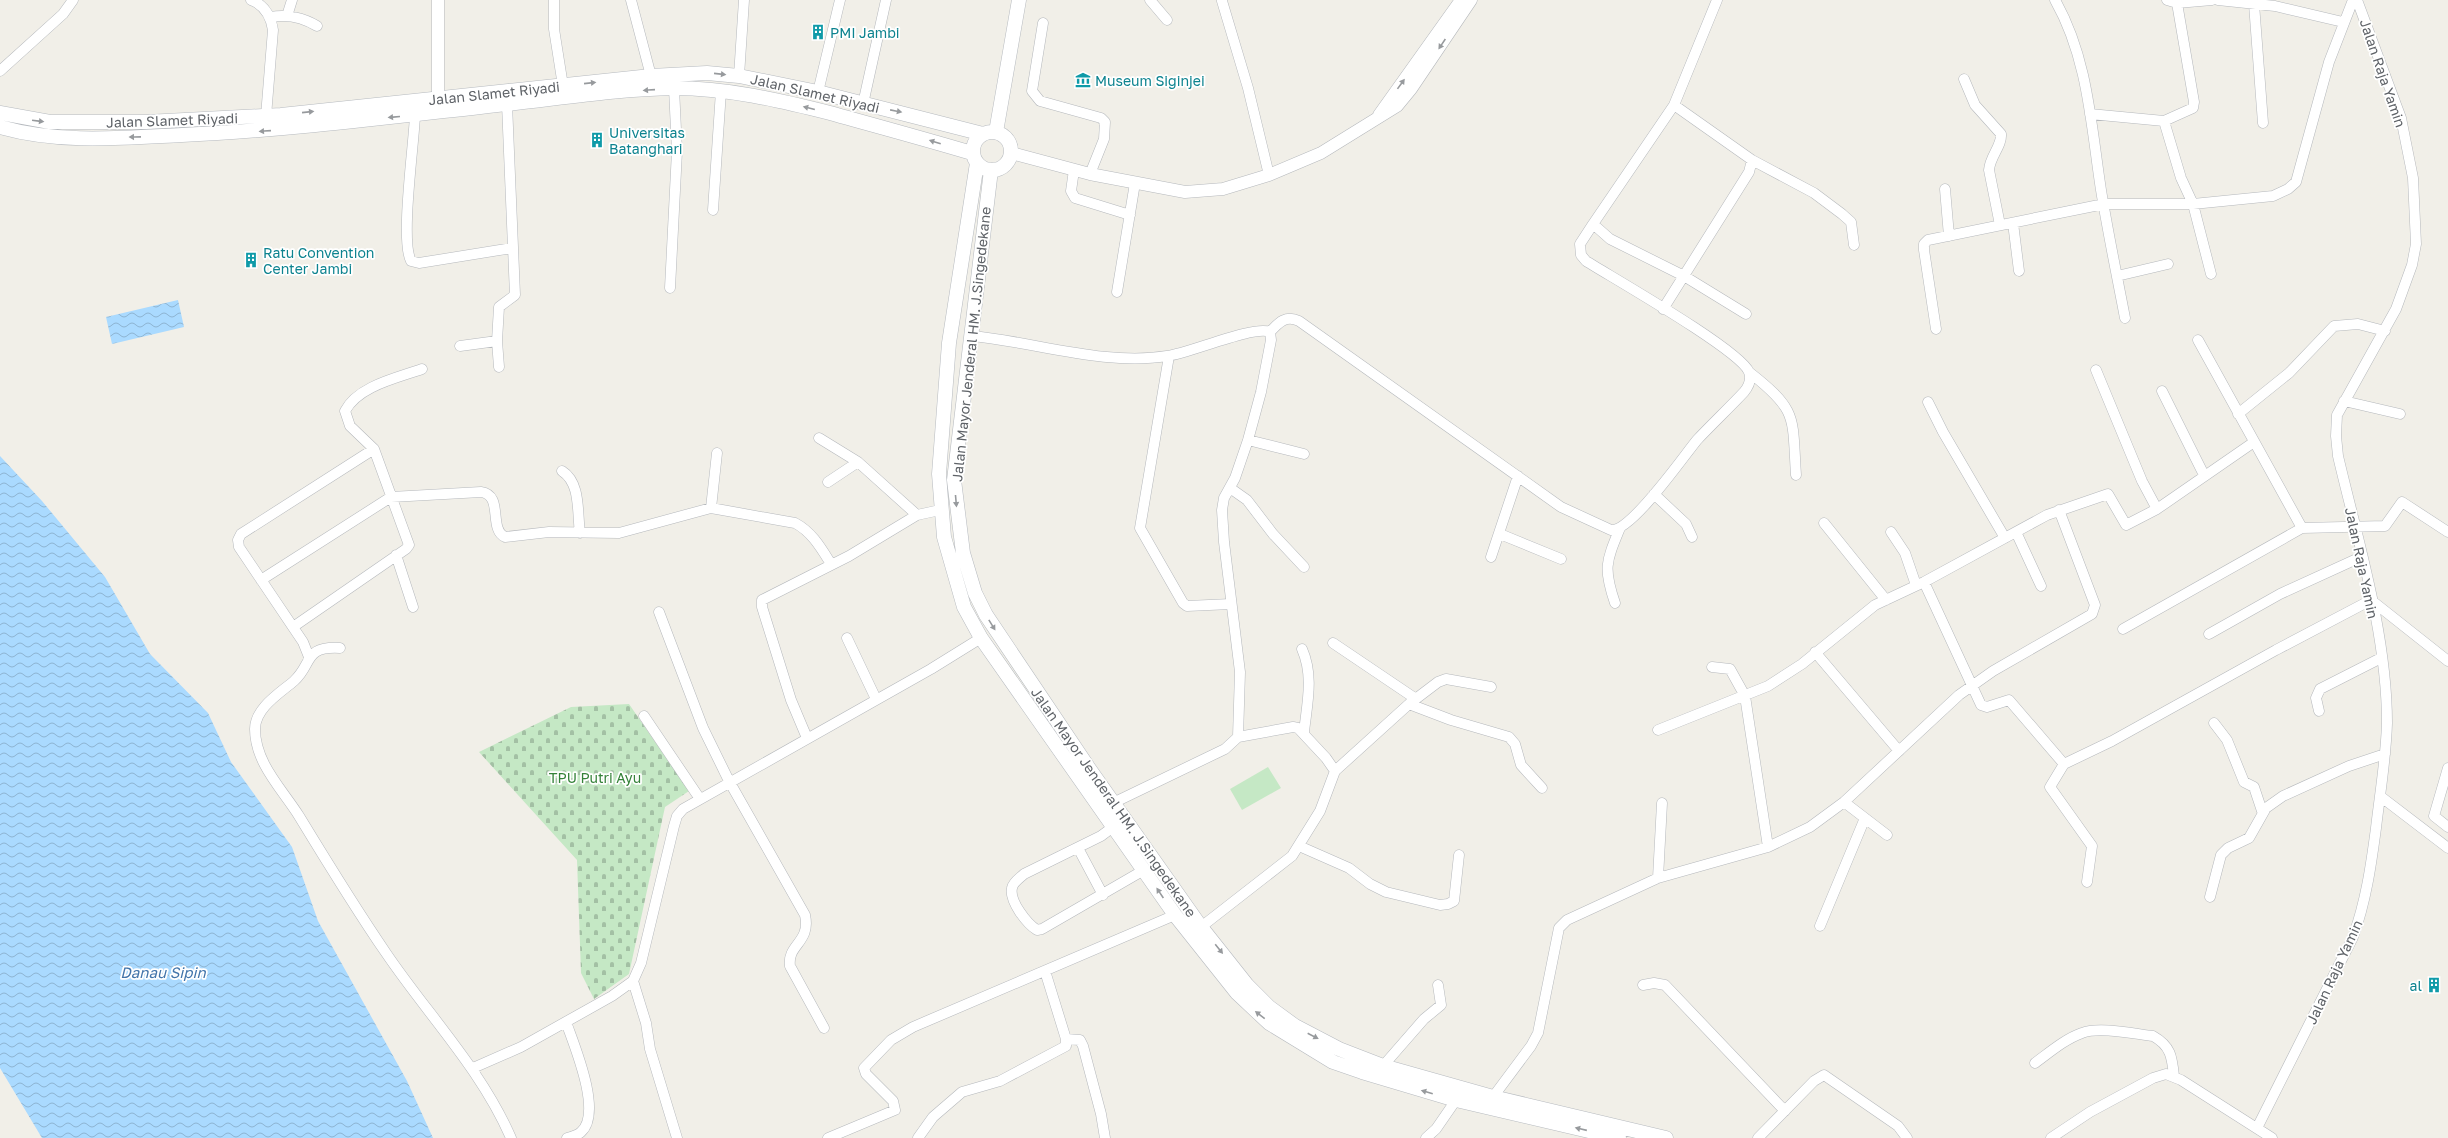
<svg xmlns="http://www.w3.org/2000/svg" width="2448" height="1138" font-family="'Golos Text',sans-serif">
<defs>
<pattern id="cemetery-stones" width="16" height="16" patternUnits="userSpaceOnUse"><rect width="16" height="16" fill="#c5e8c5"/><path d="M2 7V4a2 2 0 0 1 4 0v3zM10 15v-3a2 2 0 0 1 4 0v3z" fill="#a3c0a4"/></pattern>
<pattern id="water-waves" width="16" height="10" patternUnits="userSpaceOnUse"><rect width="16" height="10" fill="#aadaff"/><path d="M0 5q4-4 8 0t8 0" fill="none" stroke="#8eb4d2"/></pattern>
</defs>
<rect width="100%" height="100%" fill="#f1efe8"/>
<path fill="url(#cemetery-stones)" d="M629 704 689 791 665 807 629 974 594 999 581 973 577 860 479 752 571 707Z"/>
<path fill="#c5e8c5" d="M1268 767 1281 788 1242 810 1230 789Z"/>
<path fill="url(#water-waves)" d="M178 300 184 327 112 344 106 317Z
M0 456 42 501 105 577 150 654 208 713 231 762 292 847 318 921 407 1081 433 1138H42L0 1068Z"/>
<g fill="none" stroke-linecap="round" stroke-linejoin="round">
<defs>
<path id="minor" d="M251 0C265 5 271 17 273 30L266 116
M554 0V29L563 86
M631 0 651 76
M1150 0 1167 20
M1717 0 1674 105 1752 160 1814 193 1842 214 1851 222 1854 245
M2055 0C2088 58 2091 125 2101 190 2108 233 2117 276 2125 318
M2218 0 2275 6 2343 22
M1222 1 1248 88 1269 175
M2177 3 2212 0
M2254 4 2263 123
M287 16 292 0
M271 17C287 14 304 18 317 26
M1043 23 1032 91 1040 101 1101 118 1105 122 1104 139 1090 174
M0 71 63 14 73 0
M739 76 744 0
M1964 79 1975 105 2001 134C2002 146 1990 156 1989 170L2000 225
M818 92 840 0
M863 104 886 0
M1674 105 1593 224 1610 239 1684 276 1746 314
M2090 114 2164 121 2193 108 2194 102 2177 3 2167 0
M415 115C414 144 400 241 411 261L419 263 512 248
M2164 121 2181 178 2193 204 2211 274
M1074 170 1071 191 1075 198 1130 215
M1945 189 1949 236
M713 210 721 91
M2013 223 2019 271
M2117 276 2168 264
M670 288 677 151 674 88
M1117 292 1135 183
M1663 309 1749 172 1752 160
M1936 329 1924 250V244L1928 240 2104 204H2193L2273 196 2288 189 2296 182 2329 62 2353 0
M1270 332C1279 322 1286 315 1299 321L1561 507 1611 530C1631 532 1683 457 1697 440 1712 424 1729 408 1744 392 1749 386 1752 380 1749 372 1740 350 1613 278 1586 261L1581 255 1580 244 1593 224
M972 336C1035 342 1105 366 1167 356 1190 353 1254 325 1270 332
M2198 340 2302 528
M460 346 497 341
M1169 356 1140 528 1183 603 1187 606 1231 604
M499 367 497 341 499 307 515 295 507 104
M2096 370 2142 481 2157 509 2254 442
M1749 372C1799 411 1792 417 1796 475
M2162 391 2204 475
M2344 401 2400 414
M1928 402 1943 432 2005 538
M2238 414 2289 373 2334 326 2358 324 2385 331
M819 438 858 462 917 515
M1248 440 1304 454
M562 471C581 483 577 512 580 533
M828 482 858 462
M1230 488 1247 500 1273 534 1304 567
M1654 494 1686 524 1692 537
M711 508 717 453
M1824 523 1886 600
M1891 532 1905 553 1916 585
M2016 532 2041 586
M1500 534 1561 559
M396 555 413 607
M1491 557 1518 476
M261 580 391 497 481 492C504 495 488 529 505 537L549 532 619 533 711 508 795 523C812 532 821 548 831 564
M1924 582 1981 705 1987 707 2009 700 2064 764
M1615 603C1603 568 1606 562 1620 528
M659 612 703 728 729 781 805 915C811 943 787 944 790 966L824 1028
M293 627 406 549 409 545 374 449 350 426 345 411C358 386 397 378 422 369
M2123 629 2302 528 2385 526 2402 502 2448 532
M2209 634 2280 594 2361 557
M847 638 876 699
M1333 643 1416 699
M340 648C303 646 313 664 294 681 280 693 255 708 255 729 255 763 282 789 299 816 327 862 355 908 386 953 428 1015 481 1069 511 1138
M1302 649C1314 676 1307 704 1304 732
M1815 652 1899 751
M309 657 303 642 239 547 238 540 241 534 374 449
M1712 667 1730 669 1745 696 1768 847
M1409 704 1451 720 1509 737 1515 744 1521 765 1542 788
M2319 711 2316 698 2320 689 2381 658
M644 716 700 799
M2214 723 2227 740 2244 782 2254 787 2262 811
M1658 730 1768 686 1802 664 1875 605 1924 582 2047 515 2108 494 2126 525 2157 509
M1238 737 1293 727 1298 728 1326 758 1335 771
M807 738 791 700 762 607V600L849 556 917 515 940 510
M2448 768 2434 816 2448 827
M2380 796 2448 848
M1844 802 1887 835
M1113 803 1225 749 1238 737 1240 672 1224 542 1222 510 1224 498 1235 478 1248 440 1261 392 1271 340 1270 332
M1113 827 1101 836 1024 874C1020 878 1013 882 1012 888 1009 901 1027 924 1037 930L1042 929 1144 870
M1299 846 1349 868 1370 884 1386 892 1440 905 1448 904 1454 901 1459 855
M1078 848 1103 895
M1658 878 1662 803
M2087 882 2092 846 2050 787 2064 764 2112 741 2276 650 2371 600 2448 661
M2210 897 2221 855 2228 848 2249 838 2266 808 2283 796 2349 766 2385 754
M1820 926 1865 818
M1201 927 1292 856 1320 811 1335 771 1409 704 1438 682 1446 679 1491 687
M633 981 646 1023 650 1049 677 1138
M1643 985 1654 983 1665 985 1785 1111
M566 1022C574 1045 603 1113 581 1132 578 1135 571 1137 567 1138
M1066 1039 1080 1040 1083 1046 1101 1114 1105 1138
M2035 1063C2050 1052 2065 1039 2082 1033 2099 1026 2135 1034 2153 1036 2171 1046 2172 1057 2174 1076
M1383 1066 1424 1019 1441 1005 1438 985
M473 1068 521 1047 612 996 633 981 641 963 674 826 677 816 683 809 931 669 981 638
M1493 1097 1531 1046 1538 1033 1559 928 1567 920 1658 878 1768 847 1810 827 1844 802 1959 695 1993 671 2092 614 2095 605 2059 510
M2257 1128 2353 937C2366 901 2371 866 2376 828 2380 793 2386 758 2387 723 2387 635 2358 541 2338 456L2336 436 2337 415 2396 309 2412 265 2416 244 2413 178 2401 118 2357 0
M828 1138 895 1110 893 1101 866 1074 864 1068 891 1040 913 1027 1175 915
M918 1138 933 1117 962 1092 1000 1081 1066 1046V1039L1045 971
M1426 1138 1436 1129 1456 1100
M1758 1138 1814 1081 1824 1075 1898 1126 1907 1138
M2051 1138 2090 1112 2153 1078 2166 1074 2181 1080 2272 1138"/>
<path id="tertiary" d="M438 0V99
M1379 115 1461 0
M1011 153 1090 174 1185 192 1223 189 1269 175 1321 153 1397 106 1411 89 1471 0"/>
<path id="secondary" d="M0 113 50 122H146L281 115 651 76 707 73 739 76 818 92 983 134
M0 127C59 144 122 138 182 135 291 130 398 116 507 104 562 98 618 89 674 88 727 88 778 100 830 113 877 126 925 139 972 153
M973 151a19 19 0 1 1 38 0a19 19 0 1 1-38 0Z
M996 132 1019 0
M977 163 949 343 939 474 944 537 964 607 981 638 1175 915 1237 993 1269 1023 1333 1062 1362 1072 1456 1100 1619 1138
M991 170 954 480 963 553 975 593 986 615 1088 767 1201 927 1247 985 1269 1007 1295 1026 1339 1049 1383 1066 1493 1097 1666 1138"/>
</defs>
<use href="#minor" stroke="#b5b8bc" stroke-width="11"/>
<use href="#tertiary" stroke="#b5b8bc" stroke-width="13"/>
<use href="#secondary" stroke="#b6babf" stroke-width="15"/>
<use href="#minor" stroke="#fff" stroke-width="10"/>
<use href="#tertiary" stroke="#fff" stroke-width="12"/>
<use href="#secondary" stroke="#fff" stroke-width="14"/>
</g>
<defs><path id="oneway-solid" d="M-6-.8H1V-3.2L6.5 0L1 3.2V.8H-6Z"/></defs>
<g fill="#979a9d">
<use href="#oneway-solid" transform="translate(1442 44) rotate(124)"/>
<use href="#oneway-solid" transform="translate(720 74) rotate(6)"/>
<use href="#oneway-solid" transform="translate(590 83) rotate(-6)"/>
<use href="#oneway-solid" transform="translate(1401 84) rotate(-54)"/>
<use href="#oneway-solid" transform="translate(649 90) rotate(176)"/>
<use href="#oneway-solid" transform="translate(809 108) rotate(-166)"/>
<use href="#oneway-solid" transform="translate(896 111) rotate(11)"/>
<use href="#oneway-solid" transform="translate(308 112) rotate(-6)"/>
<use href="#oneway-solid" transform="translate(394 117) rotate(175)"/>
<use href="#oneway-solid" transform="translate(38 121) rotate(7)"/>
<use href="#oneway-solid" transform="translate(265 131) rotate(176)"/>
<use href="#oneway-solid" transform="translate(135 137) rotate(179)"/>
<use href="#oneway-solid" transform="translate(935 142) rotate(-163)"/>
<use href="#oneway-solid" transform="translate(956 501) rotate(85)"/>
<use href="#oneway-solid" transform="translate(992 625) rotate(58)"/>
<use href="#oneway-solid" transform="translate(1160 893) rotate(-124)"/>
<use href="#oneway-solid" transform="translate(1219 949) rotate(51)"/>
<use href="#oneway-solid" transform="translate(1260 1015) rotate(-142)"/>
<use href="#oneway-solid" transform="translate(1313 1036) rotate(27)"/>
<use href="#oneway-solid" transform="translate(1427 1092) rotate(-164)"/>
<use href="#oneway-solid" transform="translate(1581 1129) rotate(-167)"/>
</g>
<defs>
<symbol id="building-bare" viewBox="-9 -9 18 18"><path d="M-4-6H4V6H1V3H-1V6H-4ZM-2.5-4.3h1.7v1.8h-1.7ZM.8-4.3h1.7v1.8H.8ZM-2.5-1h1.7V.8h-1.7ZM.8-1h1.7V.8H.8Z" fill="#0f9aa8" stroke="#fff" stroke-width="2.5" paint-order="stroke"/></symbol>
<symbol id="museum-bare" viewBox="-9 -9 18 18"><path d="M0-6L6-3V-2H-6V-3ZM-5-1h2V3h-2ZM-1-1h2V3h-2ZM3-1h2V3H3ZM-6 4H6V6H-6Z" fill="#0f9aa8" stroke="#fff" stroke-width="2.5" paint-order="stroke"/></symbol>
</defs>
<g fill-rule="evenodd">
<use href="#building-bare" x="807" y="21" width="22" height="22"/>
<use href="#museum-bare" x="1072" y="69" width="22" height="22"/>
<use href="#building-bare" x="586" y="129" width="22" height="22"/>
<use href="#building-bare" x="240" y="249" width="22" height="22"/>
<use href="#building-bare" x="2423" y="974" width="22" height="22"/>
</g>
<g text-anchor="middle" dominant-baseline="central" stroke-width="3.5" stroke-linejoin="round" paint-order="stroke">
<g font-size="14" fill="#0d838f" stroke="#fff" text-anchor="start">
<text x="830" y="32">PMI Jambi</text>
<text x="1095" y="80">Museum Siginjei</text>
<text x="609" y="132">Universitas<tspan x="609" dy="16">Batanghari</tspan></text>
<text x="263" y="252">Ratu Convention<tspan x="263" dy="16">Center Jambi</tspan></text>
<text x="2422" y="985" text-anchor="end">al</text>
</g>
<g font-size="14" fill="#5f6368" stroke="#fff">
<text transform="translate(2383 73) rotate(71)">Jalan Raja Yamin</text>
<text transform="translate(494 93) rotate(-6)">Jalan Slamet Riyadi</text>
<text transform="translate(815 93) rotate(13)">Jalan Slamet Riyadi</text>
<text transform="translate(172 120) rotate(-2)">Jalan Slamet Riyadi</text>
<text transform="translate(971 344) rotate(-84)">Jalan Mayor Jenderal HM. J.Singedekane</text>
<text transform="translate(2362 563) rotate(78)">Jalan Raja Yamin</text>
<text transform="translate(1114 802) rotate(55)">Jalan Mayor Jenderal HM. J.Singedekane</text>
<text transform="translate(2334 972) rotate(-65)">Jalan Raja Yamin</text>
</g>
<g font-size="14" fill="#348238" stroke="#fff">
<text x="595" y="777">TPU Putri Ayu</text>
</g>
<g font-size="15" font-style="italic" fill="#4174aa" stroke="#fff">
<text x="163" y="972">Danau Sipin</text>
</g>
</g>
</svg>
